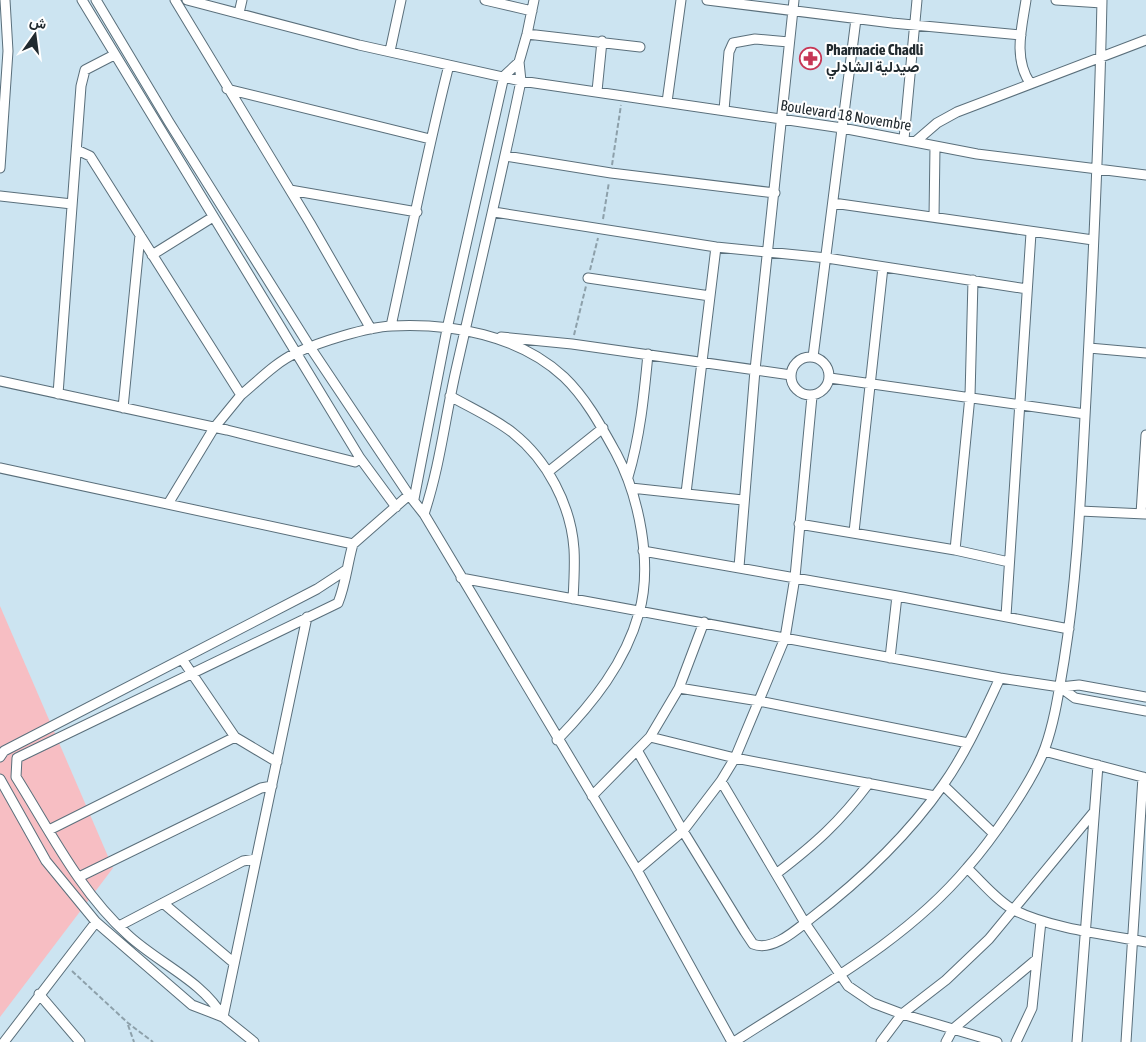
<svg xmlns="http://www.w3.org/2000/svg" width="1146" height="1042" font-family="'Asap Condensed',Vazirmatn,sans-serif">
<rect width="100%" height="100%" fill="#cce4f1"/>
<path fill="#f7bec3" d="M0 606 113 868 0 1017Z"/>
<g fill="none" stroke-linecap="round" stroke-linejoin="round">
<defs>
<path id="minor" d="M82 0 360 458 396 507
M96 0 169 122 310 347 409 495 424 514 637 870 732 1042
M175 0 310 223 371 329
M187 0 359 45 521 81 842 128 977 154 1146 175
M485 0 532 11
M707 0 892 23 1021 35
M1026 0C1022 27 1013 58 1030 83
M1056 0 1102 3
M239 13 242 0
M527 34 640 47
M390 51 401 0
M227 89 430 139
M597 91 602 41
M667 102 681 0
M724 110 729 52 733 43 755 39 789 42
M904 139 917 0
M915 142 937 123 957 112 1146 40
M77 150 90 156 241 395C258 381 276 362 296 353 319 342 367 327 392 326 451 323 519 335 564 377 586 398 601 426 616 453 639 496 653 564 639 613 625 663 593 703 557 740
M506 156 611 173 775 193
M0 168 8 51 5 0
M290 190 417 212
M0 196 72 204
M833 203 1093 240
M494 212 716 247 827 258 1027 289
M934 217 935 147
M152 255 213 217
M588 278 710 296
M391 326C410 239 427 151 449 65
M501 337 572 344 791 375
M1089 348 1146 353
M791 376a19 19 0 1 1 38 0a19 19 0 1 1-38 0Z
M813 357 856 19
M830 378 1085 414
M0 381 227 430 355 462 360 458
M58 394 81 86 85 70 114 55
M450 396C471 408 494 418 513 433 547 460 571 505 574 549 575 565 574 582 573 599
M123 408 140 235
M0 468 353 544 409 495
M548 472 603 428
M628 477C640 437 644 396 648 354
M631 488 743 500
M686 493 716 247
M414 499 447 329 504 76 519 62
M168 504 214 428 241 395
M1080 511 1145 514
M424 514C440 466 445 418 456 370 478 273 501 178 521 81L519 62 527 34 534 0
M1141 514 1146 435
M799 524 955 550 1009 562
M854 532 883 267
M955 550 970 396 973 280
M643 551 897 596 1069 629
M739 567 755 370 794 0
M461 578 1000 678 1060 687 1079 685 1146 697
M1006 616 1031 233
M890 658 897 596
M1060 687 1075 698 1146 711
M679 688 759 701 968 743
M235 737 277 762
M650 737 735 758 935 796
M637 750 683 831 745 932 753 944C772 952 796 930 810 919 861 880 906 838 943 785 966 753 983 714 1000 678
M1044 751 1146 778
M0 757 4 751 317 589 346 570
M0 779 46 861 96 922 192 1005 223 1017 254 1042
M721 781 805 923 848 986 873 1003 902 1014 997 1042
M943 785 993 833
M592 796 650 737 679 688 704 622
M49 830 235 737 182 659
M967 868C982 882 996 900 1014 910 1049 928 1107 935 1146 942
M637 870 683 831 721 781 735 758 785 638 795 577 812 396
M776 874C815 844 839 823 869 783
M79 877 261 788 272 786
M163 903 234 963
M119 926 243 861 256 859
M39 994 80 1042
M223 1017C203 981 158 963 128 935 80 892 50 831 16 777L17 758 338 603C346 583 347 565 353 544
M223 1017 307 617
M4 1042 96 922
M734 1042C815 989 904 943 967 868 991 841 1033 781 1045 748 1055 720 1059 690 1064 661 1076 586 1080 510 1084 435 1092 290 1099 145 1102 0
M881 1042 902 1014 946 980 989 939 1093 813
M946 1042 953 1029 1037 959
M1016 1042 1032 1008 1041 921
M1077 1042 1098 765
M1126 1042 1143 777"/>
</defs>
<use href="#minor" stroke="#5a6f7b" stroke-width="11"/>
<path stroke="#8da0aa" stroke-width="2" stroke-dasharray="5 2.5" stroke-linecap="butt" d="M612 165 621 105
M603 219 609 182
M590 270 598 238
M574 335 586 286
M72 971 128 1023 153 1042
M128 1025 134 1042"/>
<use href="#minor" stroke="#fff" stroke-width="9"/>
</g>
<defs>
<symbol id="pharmacy-ring" viewBox="-11 -11 22 22"><circle r="9.5" fill="#fff" stroke="#c73756" stroke-width="1.5"/><path d="M-2-6h4v4h4v4h-4v4h-4v-4h-4v-4h4Z" fill="#c73756"/></symbol>
</defs>
<g fill-rule="evenodd">
<use href="#pharmacy-ring" x="798" y="46" width="25" height="25"/>
</g>
<g text-anchor="middle" dominant-baseline="central" stroke-width="4" stroke-linejoin="round" paint-order="stroke">
<g font-size="15" font-weight="bold" fill="#212a2f" stroke="#fff" text-anchor="start">
<text x="826" y="49">Pharmacie Chadli<tspan x="826" dy="17">صيدلية الشادلي</tspan></text>
</g>
<g font-size="15" fill="#212a2f" stroke="#fff">
<text transform="translate(846 115) rotate(9)">Boulevard 18 Novembre</text>
</g>
</g>
<g transform="translate(35 35) rotate(14)" stroke="#ffffff" stroke-width="4" paint-order="stroke">
<path d="M0-4L9 19L0 12L-9 19Z" fill="#212a2f"/>
<text y="-8" font-size="14" font-weight="bold" text-anchor="middle" fill="#212a2f">ش</text>
</g>
</svg>
